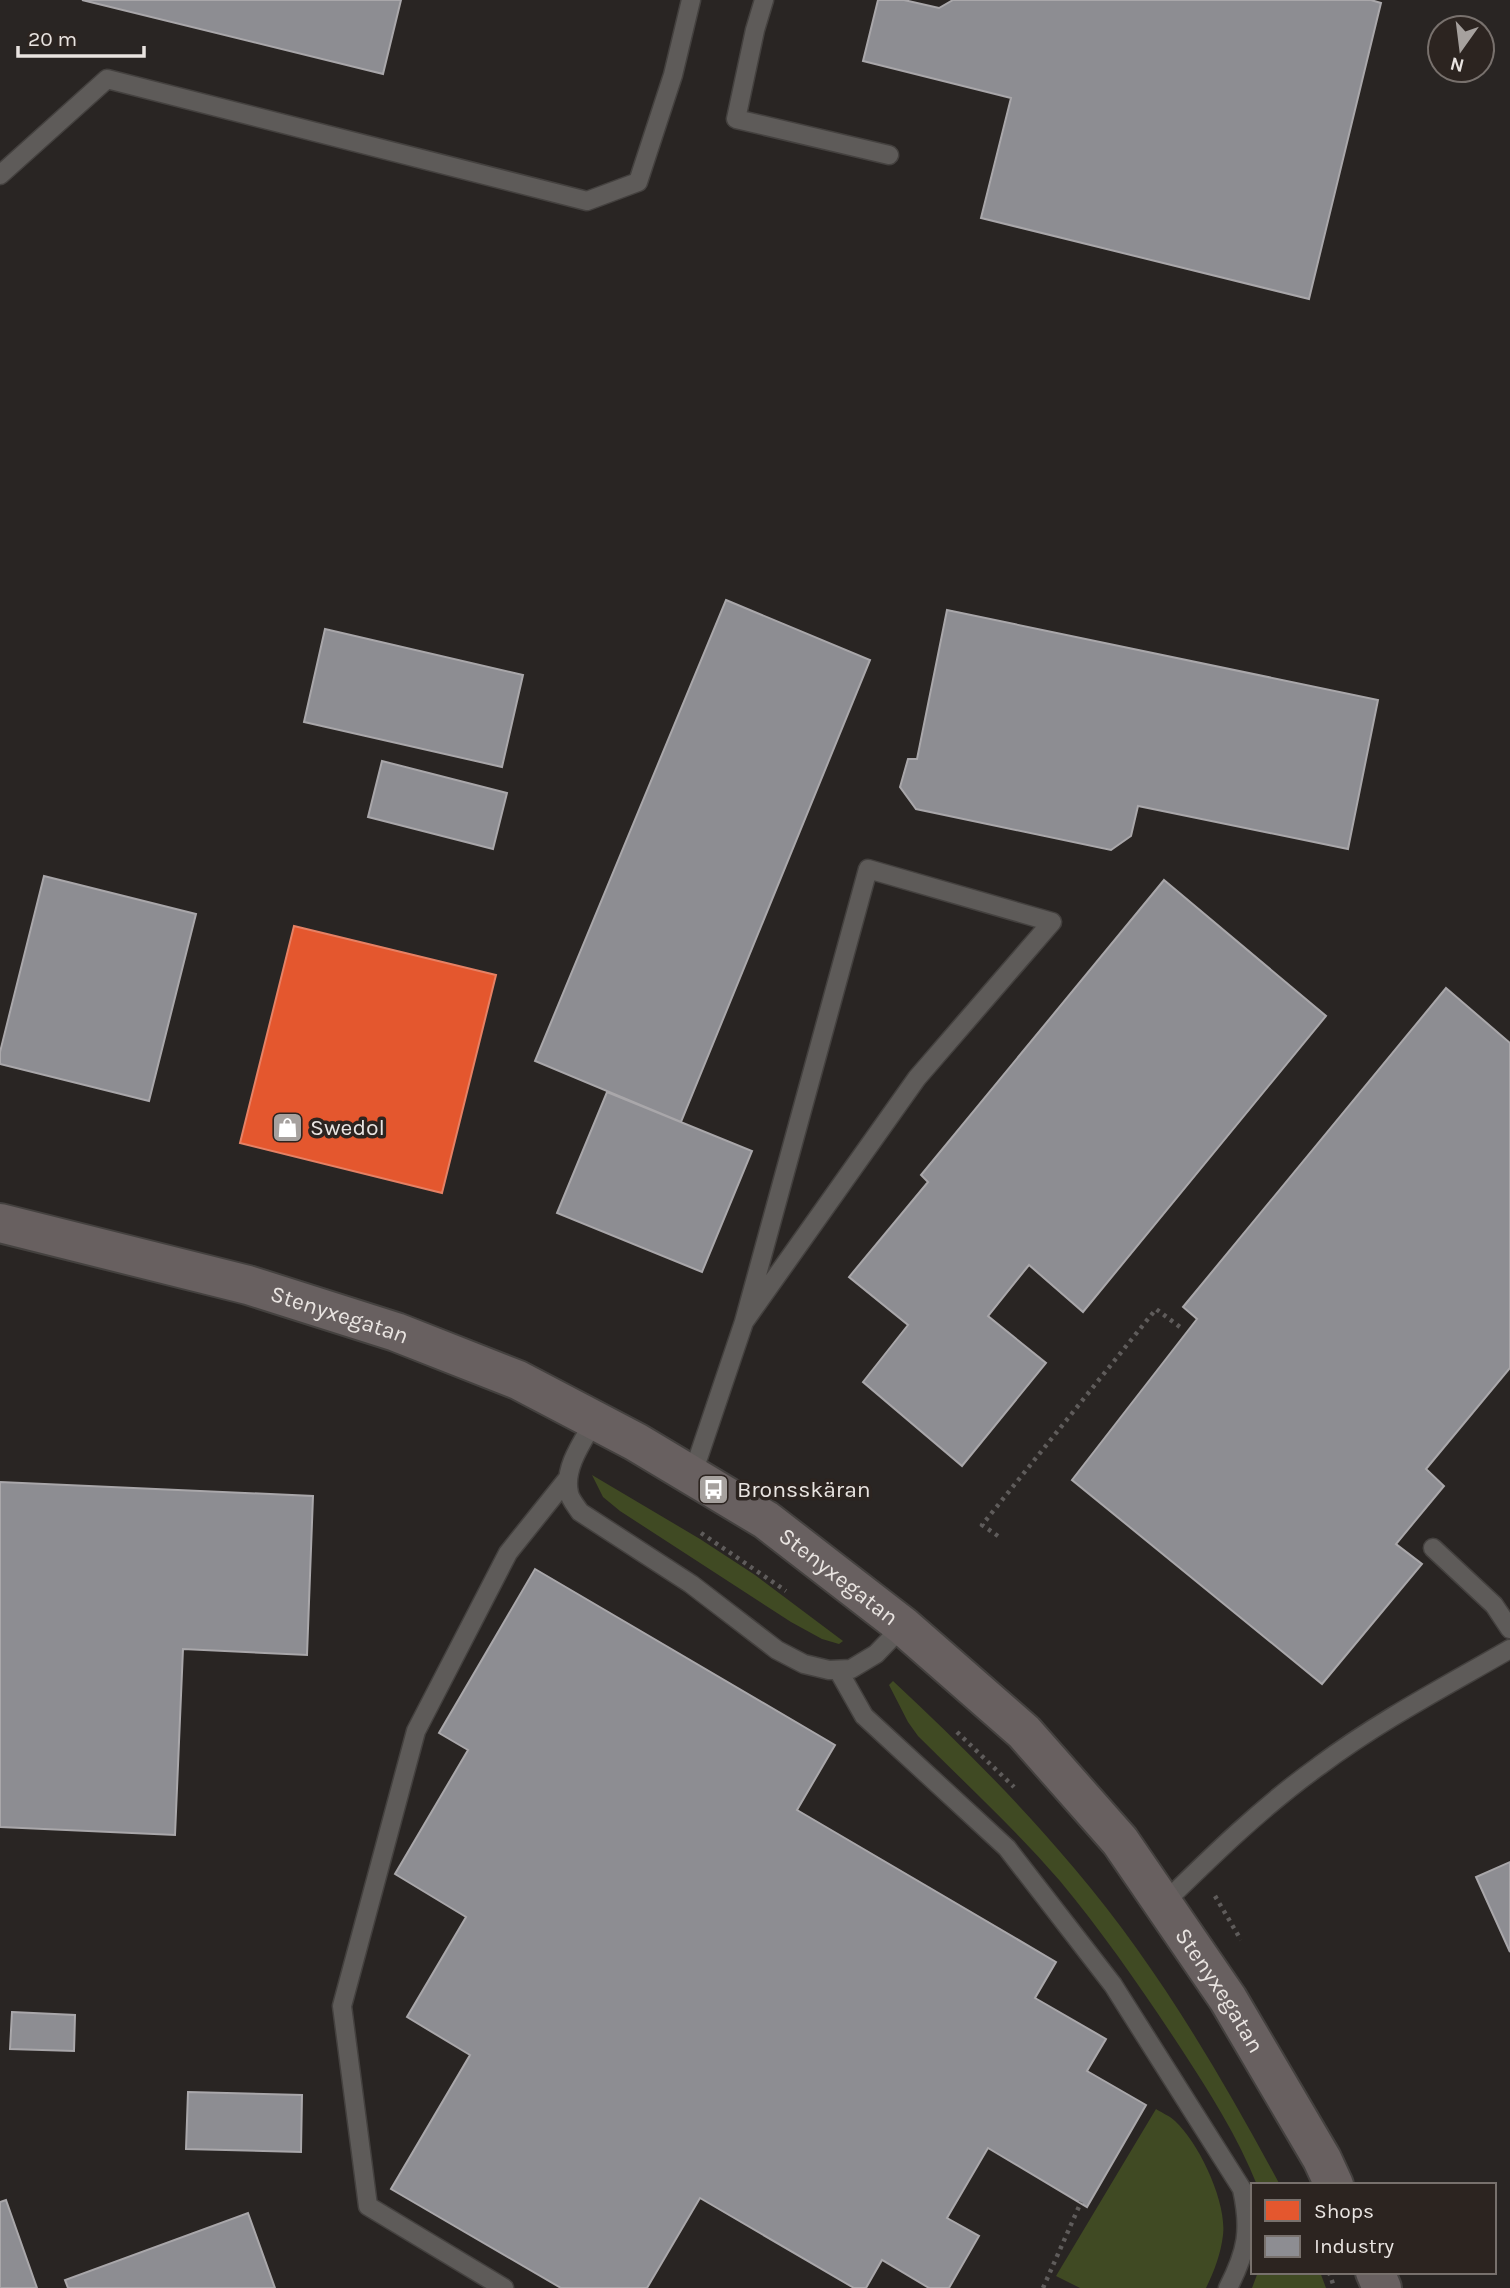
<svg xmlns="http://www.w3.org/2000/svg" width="1510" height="2288" font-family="Karla,sans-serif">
<rect width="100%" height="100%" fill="#292523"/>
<path fill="#404a23" d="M592 1475 700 1539 755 1575 843 1641 839 1644 822 1639 791 1622 620 1511 603 1497Z
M893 1681C956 1740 1018 1801 1074 1868 1156 1964 1220 2074 1280 2185H1257C1238 2137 1210 2093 1182 2050 1144 1992 1104 1934 1060 1881 1016 1830 966 1784 918 1736L908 1722 889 1685Z
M1156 2109C1162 2113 1170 2116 1175 2121 1199 2143 1227 2202 1223 2235 1221 2253 1214 2272 1206 2288H1080L1056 2276Z
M1258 2272H1320L1326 2288H1252Z"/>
<path fill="#e4572e" stroke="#e68164" stroke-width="2" d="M294 926 496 975 442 1193 240 1143Z"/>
<path fill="#8d8d92" stroke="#a9a7aa" stroke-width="2" d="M82 0H401L383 74Z
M878 0H904L939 8 953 0H1371L1381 3 1309 299 981 218 1011 98 863 61Z
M726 600 870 660 681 1122 535 1061Z
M947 610 1378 700 1348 849 1138 806 1131 836 1111 850 916 809 900 787 908 759H917Z
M325 629 523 675 502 767 304 722Z
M382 761 507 793 493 849 368 817Z
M44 876 196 914 149 1101 0 1064V1052Z
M1164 880 1326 1016 1083 1312 1029 1265 988 1316 1046 1363 962 1466 863 1382 908 1325 849 1277 928 1182 921 1175Z
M1446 988 1510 1043V1368L1426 1469 1444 1486 1396 1544 1422 1564 1322 1684 1072 1480 1197 1319 1183 1307Z
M607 1092 752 1151 702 1272 557 1213Z
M0 1482 313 1496 307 1655 183 1649 175 1835 0 1827Z
M535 1569 835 1745 797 1810 1056 1962 1035 1998 1106 2039 1087 2071 1146 2105 1087 2207 988 2148 947 2218 979 2236 949 2288H929L882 2260 866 2288H854L700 2198 647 2288H561L391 2189 470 2055 407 2017 466 1917 395 1874 468 1750 439 1733Z
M1510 1862V1952L1476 1877Z
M12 2012 75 2015 74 2051 10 2049Z
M188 2092 302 2095 301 2152 186 2149Z
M6 2200 37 2288H0V2202Z
M248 2213 275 2288H68L65 2280Z"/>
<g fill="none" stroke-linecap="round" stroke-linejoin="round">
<defs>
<path id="lane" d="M764 0 755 30 736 119 889 155
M0 175 107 79 587 201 638 182 673 75 691 0
M595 1420C583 1441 563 1468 569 1493 570 1499 576 1506 580 1512L691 1584 777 1650 804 1664 829 1670 851 1669 876 1654 903 1626
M692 1476 744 1322 917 1078 1052 922 868 869 744 1322
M1433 1548 1494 1605 1510 1629
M838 1670 864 1716 1007 1848 1113 1985 1242 2189C1251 2230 1247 2251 1228 2288
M1163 1904C1212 1856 1263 1806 1319 1766 1379 1721 1446 1686 1510 1649
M504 2288 368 2206 342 2006 416 1731 508 1553 568 1478"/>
<g id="secondary">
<path id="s1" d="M0 1223 248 1285 396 1332 518 1380 636 1442 766 1520 903 1626 1024 1732 1120 1841 1228 1999 1322 2159 1334 2185"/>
<path d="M1375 2272 1382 2288"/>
</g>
</defs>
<use href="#lane" stroke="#44413f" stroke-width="21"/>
<use href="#secondary" stroke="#44413f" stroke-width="42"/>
<path stroke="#5f5c5b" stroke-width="4.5" stroke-dasharray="3.5 5" stroke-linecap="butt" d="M701 1533 786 1591
M998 1536 982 1525 1156 1309 1180 1327
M957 1732 1014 1787
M1215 1896 1241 1940
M1329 2272 1333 2284
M1043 2288 1081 2202"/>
<use href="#lane" stroke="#5e5b59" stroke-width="18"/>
<use href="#secondary" stroke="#686060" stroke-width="38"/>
</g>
<defs>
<symbol id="shop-square" viewBox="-11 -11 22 22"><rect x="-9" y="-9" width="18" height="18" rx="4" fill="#a6a19e" stroke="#2c2420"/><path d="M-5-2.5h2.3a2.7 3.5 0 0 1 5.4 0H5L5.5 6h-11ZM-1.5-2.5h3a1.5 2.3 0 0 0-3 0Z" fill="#fff"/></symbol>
<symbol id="bus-square" viewBox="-11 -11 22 22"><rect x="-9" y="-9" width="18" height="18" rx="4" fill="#a6a19e" stroke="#2c2420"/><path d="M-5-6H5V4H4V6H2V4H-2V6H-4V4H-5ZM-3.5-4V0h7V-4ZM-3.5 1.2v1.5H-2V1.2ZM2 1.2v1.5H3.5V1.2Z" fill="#fff"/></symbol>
</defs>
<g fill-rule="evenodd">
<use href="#shop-square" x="270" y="1110" width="35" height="35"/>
<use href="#bus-square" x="696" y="1472" width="35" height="35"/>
</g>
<g text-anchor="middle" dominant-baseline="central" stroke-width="7" stroke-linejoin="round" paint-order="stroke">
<g font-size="23" fill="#e9e4e1" stroke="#2c2420" text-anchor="start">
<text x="310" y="1127">Swedol</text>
<text x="737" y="1489">Bronsskäran</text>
</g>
<g font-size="23" fill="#e9e4e1" stroke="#2c2420">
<text stroke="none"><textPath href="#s1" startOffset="352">Stenyxegatan</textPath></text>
<text stroke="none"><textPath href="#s1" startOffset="919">Stenyxegatan</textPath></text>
<text stroke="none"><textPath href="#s1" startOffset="1486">Stenyxegatan</textPath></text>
</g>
</g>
<rect x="1251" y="2183" width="245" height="91" fill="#2c2420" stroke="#78716d" stroke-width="2"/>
<rect x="1265" y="2200" width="35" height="21" fill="#e4572e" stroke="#78716d" stroke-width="2"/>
<text x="1314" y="2218" font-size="21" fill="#e9e4e1">Shops</text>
<rect x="1265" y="2236" width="35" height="21" fill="#8d8d92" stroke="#78716d" stroke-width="2"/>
<text x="1314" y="2253" font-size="21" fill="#e9e4e1">Industry</text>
<g transform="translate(1461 49) rotate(194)"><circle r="33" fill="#2c2420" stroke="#78716d" stroke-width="2"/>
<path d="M0-5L12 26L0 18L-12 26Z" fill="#a6a19e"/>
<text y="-10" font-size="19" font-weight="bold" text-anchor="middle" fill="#e9e4e1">N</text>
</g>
<path d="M18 46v10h126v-10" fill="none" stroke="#e9e4e1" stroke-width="3.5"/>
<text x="28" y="46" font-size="21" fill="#e9e4e1" stroke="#2c2420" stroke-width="5" paint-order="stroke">20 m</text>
</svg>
